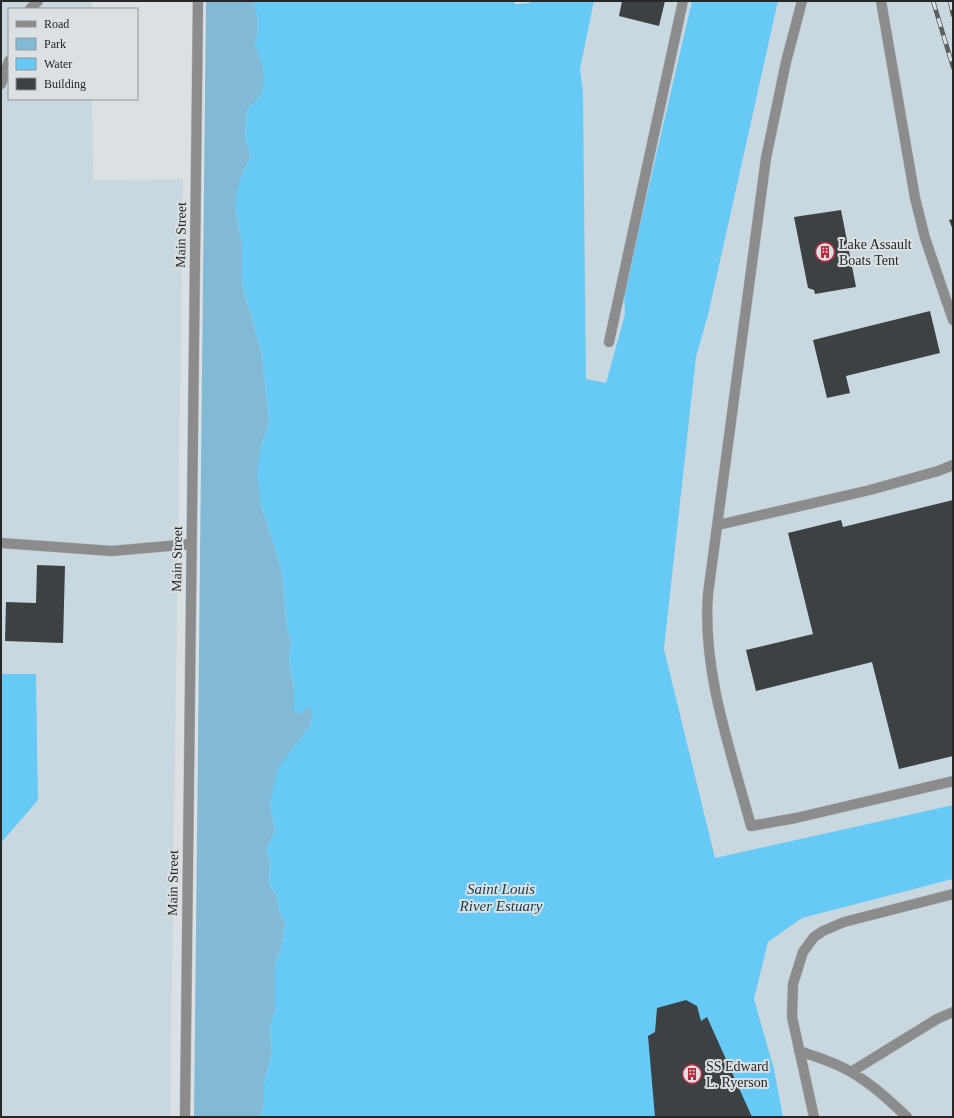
<svg xmlns="http://www.w3.org/2000/svg" width="954" height="1118" font-family="'Times New Roman',serif">
<rect width="100%" height="100%" fill="#dae0e3"/>
<path fill="#c9d7de" d="M1 1H92V9H9V99H92L93 180 183 179 170 1117H1V843L38 800 36 674H1Z
M594 1H692L624 293 625 314 606 383 586 380 583 92 580 69Z
M778 1H953V805L715 858 664 649 696 357 708 315Z
M953 879V1117H783L774 1069 754 999 768 942 802 918Z"/>
<path fill="#82b9d4" d="M206 1H252C258 13 260 30 255 43 265 70 273 89 247 109L245 137 251 157 241 177 236 213 242 243V284L262 354 269 422 261 448V504L282 572 287 627 291 641 289 662 294 688V711L308 707 313 711 310 726 279 768 270 803 275 831 266 850 270 861 269 884 276 894 279 909 285 923 281 950 275 963V1010L270 1027 272 1053 264 1083V1104L261 1117H194Z"/>
<path fill="#67c9f5" d="M252 1H514L515 4 530 3V1H594L580 69 583 92 586 379 606 383 625 314 624 293 692 1H778L708 315 696 357 664 649 715 858 953 805V879L802 918 768 942 754 999 774 1069 783 1117H261L264 1104V1083L272 1053 270 1027 275 1010V963L281 950 285 923 279 909 276 894 269 884 270 861 266 850 275 831 270 803 278 768 310 726 313 711 308 707 299 714 294 711V688L289 662 291 641 287 627 282 572 261 504 257 474 261 448 269 422 262 354 242 284V243L236 213V196L241 177 251 157 245 137 247 109C273 89 264 70 255 43 260 30 258 13 252 1Z
M1 674H36L38 800 1 843Z"/>
<path fill="#3c4144" d="M622 1H665L659 26 619 16Z
M841 210 856 287 815 294 814 290 808 288 794 217Z
M953 219V230L949 220Z
M930 311 940 353 846 376 850 393 827 398 813 340Z
M953 500V756L899 769 872 662 756 691 746 650 813 634 788 533 841 520 843 527Z
M37 565 65 566 63 643 5 641 6 602 36 603Z
M686 1000 697 1006 701 1021 707 1017 752 1117H655L648 1036 655 1032 657 1008Z"/>
<g fill="none" stroke-linecap="round" stroke-linejoin="round">
<defs>
<path id="lane" d="M802 1 786 62 766 158 708 594C702 673 731 751 751 826L796 818 953 781
M881 1 915 198 925 238 953 320
M30 9 38 1
M1 84 9 61
M609 342 683 1
M718 525 870 490 938 471 953 465
M1 543 112 551 191 544
M799 1051C817 1057 835 1062 851 1072 872 1084 890 1101 907 1117
M851 1072 937 1019 953 1012
M814 1117 792 1017 793 984 803 952 814 937 823 931 844 922 953 894"/>
<path id="street" d="M185 1117 198 1"/>
</defs>
<use href="#lane" stroke="#b6bbbe" stroke-width="11"/>
<use href="#street" stroke="#b6bbbe" stroke-width="11"/>
<use href="#lane" stroke="#8a8c8e" stroke-width="10"/>
<use href="#street" stroke="#8a8c8e" stroke-width="10"/>
<defs>
<path id="rail" d="M933 1 953 67
M950 1 953 15"/>
</defs>
<use href="#rail" stroke="#5a5e5f" stroke-width="4.5"/>
<use href="#rail" stroke="#dae0e3" stroke-width="3" stroke-dasharray="9" stroke-linecap="butt"/>
</g>
<defs>
<symbol id="building-ring" viewBox="-11 -11 22 22"><circle r="9.5" fill="#dae0e3" stroke="#bb2a3d" stroke-width="1.5"/><path d="M-4-6H4V6H1V3H-1V6H-4ZM-2.5-4.3h1.7v1.8h-1.7ZM.8-4.3h1.7v1.8H.8ZM-2.5-1h1.7V.8h-1.7ZM.8-1h1.7V.8H.8Z" fill="#bb2a3d"/></symbol>
</defs>
<g fill-rule="evenodd">
<use href="#building-ring" x="814" y="241" width="22" height="22"/>
<use href="#building-ring" x="681" y="1063" width="22" height="22"/>
</g>
<g text-anchor="middle" dominant-baseline="central" stroke-width="4" stroke-linejoin="round" paint-order="stroke">
<g font-size="14" fill="#252728" stroke="#dae0e3">
<text transform="translate(181 235) rotate(-89)">Main Street</text>
<text transform="translate(177 559) rotate(-89)">Main Street</text>
<text transform="translate(173 883) rotate(-89)">Main Street</text>
</g>
<g font-size="14" fill="#252728" stroke="#dae0e3" text-anchor="start">
<text x="839" y="244">Lake Assault<tspan x="839" dy="16">Boats Tent</tspan></text>
<text x="706" y="1066">SS Edward<tspan x="706" dy="16">L. Ryerson</tspan></text>
</g>
<g font-size="15" font-style="italic" fill="#113d4f" stroke="#dae0e3">
<text x="501" y="889">Saint Louis<tspan x="501" dy="17">River Estuary</tspan></text>
</g>
</g>
<rect width="954" height="1118" fill="none" stroke="#252728" stroke-width="4"/>
<rect x="8" y="8" width="130" height="92" fill="#dae0e3" stroke="#929698"/>
<rect x="16" y="21" width="20" height="6" fill="#8a8c8e" stroke="#929698"/>
<text x="44" y="28" font-size="12" fill="#252728">Road</text>
<rect x="16" y="38" width="20" height="12" fill="#82b9d4" stroke="#929698"/>
<text x="44" y="48" font-size="12" fill="#252728">Park</text>
<rect x="16" y="58" width="20" height="12" fill="#67c9f5" stroke="#929698"/>
<text x="44" y="68" font-size="12" fill="#252728">Water</text>
<rect x="16" y="78" width="20" height="12" fill="#3c4144" stroke="#929698"/>
<text x="44" y="88" font-size="12" fill="#252728">Building</text>
</svg>
